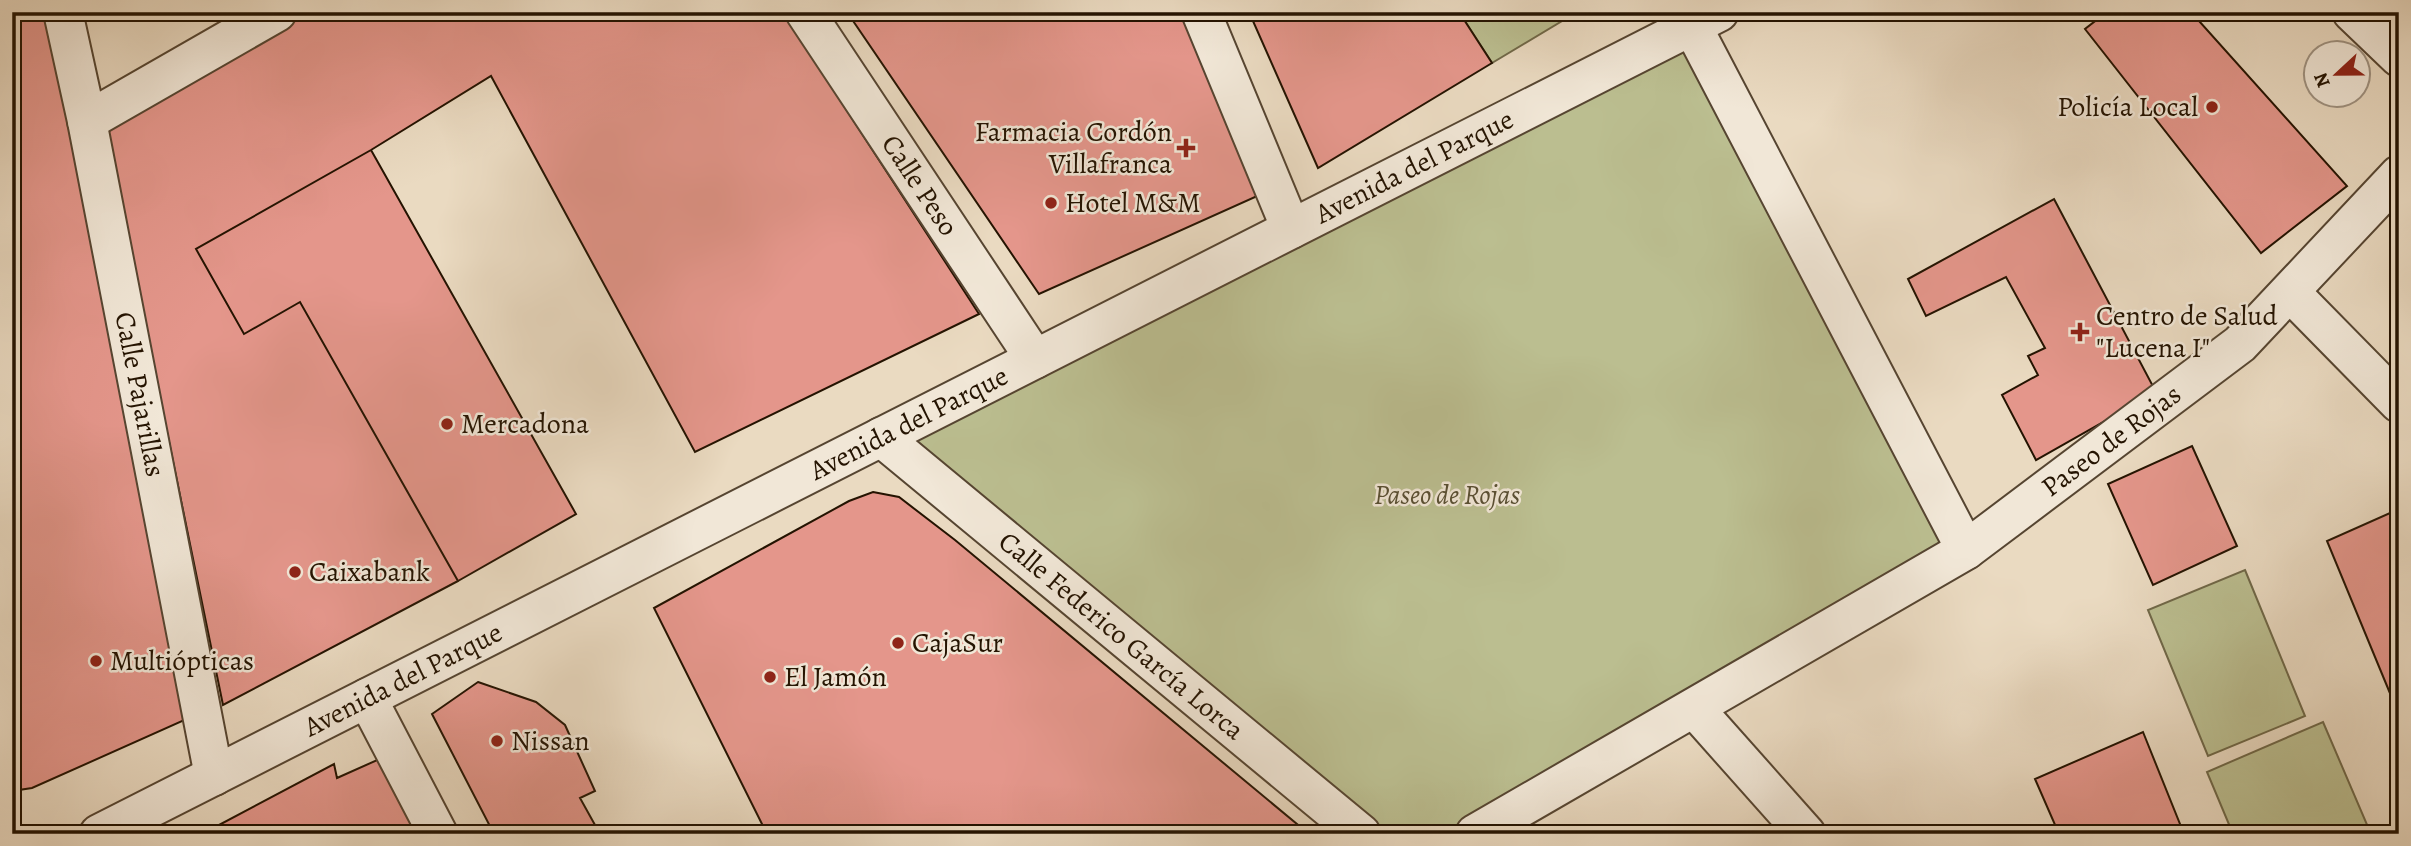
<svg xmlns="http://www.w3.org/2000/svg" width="2411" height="846" font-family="Alegreya,serif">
<rect width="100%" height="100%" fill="#eadac1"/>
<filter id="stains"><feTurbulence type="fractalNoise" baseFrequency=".00286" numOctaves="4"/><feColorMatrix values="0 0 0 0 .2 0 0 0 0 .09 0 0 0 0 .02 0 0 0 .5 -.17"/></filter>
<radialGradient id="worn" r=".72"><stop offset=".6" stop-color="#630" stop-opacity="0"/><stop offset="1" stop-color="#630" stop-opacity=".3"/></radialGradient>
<path fill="#bbbe90" stroke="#706848" stroke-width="2" d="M1459 12H1577L1492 63Z
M1692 26 1966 550 1475 834H1361L881 437Z
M2245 570 2305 716 2208 756 2148 610Z
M2323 722 2371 834H2233L2207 772Z"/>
<path fill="#e4968b" stroke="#241301" stroke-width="2" d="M12 12H48L189 718 32 788 12 791Z
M303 12H783L979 314 695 452 491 76 371 150 196 249 244 334 300 302 458 581 223 705 104 125Z
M847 12H1187L1264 193 1039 294Z
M1249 12H1459L1492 63 1318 168Z
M2094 12H2191L2347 186 2261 253 2085 29 2099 18Z
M371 150 576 514 458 581 300 302 244 334 196 249Z
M2054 199 2156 392 2036 460 2002 395 2038 375 2028 356 2045 348 2006 277 1926 316 1908 279Z
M2192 446 2237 546 2153 585 2108 484Z
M873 492 899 497 955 540 1309 834H767L654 608 849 501Z
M2399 509V715L2327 541Z
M478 682 536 702 565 725 595 791 580 798 600 834H494L432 714Z
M2143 732 2184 834H2059L2035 779Z
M384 757 421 834H202L334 764 337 778Z"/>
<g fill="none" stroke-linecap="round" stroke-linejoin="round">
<defs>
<path id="pedestrian" d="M2374 33 2397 12"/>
<g id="minor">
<path id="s1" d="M63 12 87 121 214 776"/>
<path id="s2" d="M805 12 1035 359"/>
<path d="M1201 12 1291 229"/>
<path d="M1692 26 1966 550"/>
<path d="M87 121 277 12"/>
<path d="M2290 292 2399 403"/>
<path id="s3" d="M881 437 1361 834"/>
<path d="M367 698 438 834"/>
<path d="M1694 708 1806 834"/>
<path id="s4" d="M1475 834 1966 550 2240 344 2399 175"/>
</g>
<g id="tertiary">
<path d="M2352 12 2399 57"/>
<path id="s5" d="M99 834 1719 12"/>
</g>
</defs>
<use href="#pedestrian" stroke="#564531" stroke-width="32"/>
<use href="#minor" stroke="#564531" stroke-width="42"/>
<use href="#tertiary" stroke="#564531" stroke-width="42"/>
<use href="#pedestrian" stroke="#f1e7d7" stroke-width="28"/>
<use href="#minor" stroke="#f1e7d7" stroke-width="38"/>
<use href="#tertiary" stroke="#f1e7d7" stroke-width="38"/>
</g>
<g fill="#8f2418" stroke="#f1e7d7" stroke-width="2.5">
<circle cx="2212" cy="107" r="7"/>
<path d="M1182.5 137.5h7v7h7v7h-7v7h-7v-7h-7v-7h7z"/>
<circle cx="1051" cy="203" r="7"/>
<path d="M2076.5 321.5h7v7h7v7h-7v7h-7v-7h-7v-7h7z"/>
<circle cx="447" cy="424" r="7"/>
<circle cx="295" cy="572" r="7"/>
<circle cx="898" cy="643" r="7"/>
<circle cx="96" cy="661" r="7"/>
<circle cx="770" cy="677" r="7"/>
<circle cx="497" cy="741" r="7"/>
</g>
<g text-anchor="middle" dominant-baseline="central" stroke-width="5" stroke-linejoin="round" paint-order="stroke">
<g font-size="28" fill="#241301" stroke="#f1e7d7" text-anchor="start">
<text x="2198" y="107" text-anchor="end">Policía Local</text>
<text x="1172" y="132" text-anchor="end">Farmacia Cordón<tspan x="1172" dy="32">Villafranca</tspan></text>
<text x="1065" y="203">Hotel M&amp;M</text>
<text x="2096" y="316">Centro de Salud<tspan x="2096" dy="32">"Lucena I"</tspan></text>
<text x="461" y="424">Mercadona</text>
<text x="309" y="572">Caixabank</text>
<text x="912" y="643">CajaSur</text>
<text x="110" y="661">Multiópticas</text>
<text x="784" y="677">El Jamón</text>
<text x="511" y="741">Nissan</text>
</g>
<g font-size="28" fill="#241301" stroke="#f1e7d7">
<text stroke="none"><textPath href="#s5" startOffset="1475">Avenida del Parque</textPath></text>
<text stroke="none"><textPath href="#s2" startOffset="208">Calle Peso</textPath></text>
<text stroke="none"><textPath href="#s1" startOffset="390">Calle Pajarillas</textPath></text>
<text stroke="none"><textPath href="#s5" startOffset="908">Avenida del Parque</textPath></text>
<text stroke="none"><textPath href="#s4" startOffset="749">Paseo de Rojas</textPath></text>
<text stroke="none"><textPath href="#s3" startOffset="312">Calle Federico García Lorca</textPath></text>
<text stroke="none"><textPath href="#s5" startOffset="341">Avenida del Parque</textPath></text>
</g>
<g font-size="28" font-style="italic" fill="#594f33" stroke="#f1e7d7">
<text x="1447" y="495">Paseo de Rojas</text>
</g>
</g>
<rect width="2411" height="846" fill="none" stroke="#eadac1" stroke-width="42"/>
<rect x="14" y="14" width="2383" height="818" fill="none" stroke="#241301" stroke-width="3.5"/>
<rect x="21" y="21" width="2369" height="804" fill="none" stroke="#241301" stroke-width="2"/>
<g transform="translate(2337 74) rotate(248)"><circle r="33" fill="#f1e7d7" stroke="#9f9281" stroke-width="2"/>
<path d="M0-5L12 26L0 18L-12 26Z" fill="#8f2418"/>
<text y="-10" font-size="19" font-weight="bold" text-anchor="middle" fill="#241301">N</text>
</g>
<rect width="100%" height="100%" filter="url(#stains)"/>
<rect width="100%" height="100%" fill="url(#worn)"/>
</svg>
